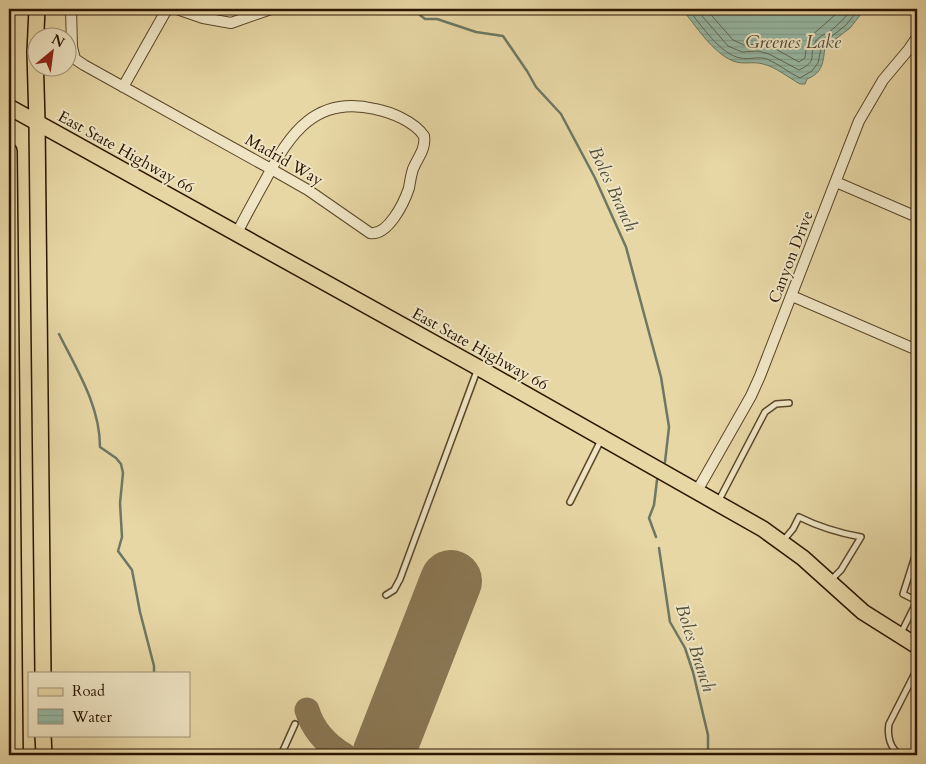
<svg xmlns="http://www.w3.org/2000/svg" width="926" height="764" font-family="Cardo,serif">
<defs>
<pattern id="water-rules" width="6" height="5" patternUnits="userSpaceOnUse" patternTransform="scale(1.25)"><rect width="6" height="5" fill="#97baa6"/><path d="M0 2.5h6" fill="none" stroke="#829f8d"/></pattern>
</defs>
<rect width="100%" height="100%" fill="#e7d7a5"/>
<filter id="stains"><feTurbulence type="fractalNoise" baseFrequency=".004" numOctaves="4"/><feColorMatrix values="0 0 0 0 .2 0 0 0 0 .09 0 0 0 0 .02 0 0 0 .5 -.17"/></filter>
<radialGradient id="worn" r=".72"><stop offset=".6" stop-color="#630" stop-opacity="0"/><stop offset="1" stop-color="#630" stop-opacity=".3"/></radialGradient>
<path fill="url(#water-rules)" stroke="#6c7864" d="M682 9H865L850 28 825 47C823 62 823 73 807 79L805 84H800C789 78 776 67 763 64 753 61 743 65 733 61 713 53 695 25 682 9Z"/>
<g fill="none" stroke-linecap="round" stroke-linejoin="round">
<path stroke="#616853" stroke-width="1" d="M688 9C701 25 720 54 740 58 750 60 758 56 767 59 779 64 789 73 800 78L812 71 818 63 822 44 846 25 859 9
M696 9 728 46 742 52 758 51 769 54 799 70C820 60 807 56 816 41 819 36 824 35 829 32 837 26 846 17 852 9
M706 9 733 40 744 45 758 44 772 47 799 62 805 58 807 42 811 36 842 9"/>
<path stroke="#6c7864" stroke-width="2.5" d="M421 9 420 15 425 19H437L476 32 503 36 527 71 536 87 561 114 595 178 626 247 661 377 669 427 665 462
M59 334C77 370 100 406 100 447L116 458 121 464 123 473 120 503 122 537 118 551 132 570 140 612 154 666V673
M656 537 649 518 654 505 657 480
M659 548 670 622 685 648 693 672 708 735V755"/>
<path stroke="#897652" stroke-width="25" d="M307 710C313 730 326 744 344 755"/>
<path stroke="#897652" stroke-width="62" d="M383 755 451 581"/>
<defs>
<path id="lane" d="M570 502 601 440
M718 502 765 412 776 404 789 403
M782 542 793 529 799 517C819 527 839 533 861 537L841 570 831 580
M917 550 903 594 917 601
M386 595 394 590 400 579 478 368
M901 633 917 601
M281 755 295 724
M901 755C890 749 887 736 889 724L917 669"/>
<path id="street" d="M71 9 72 47 75 59 84 65 271 169 308 190 370 233C388 236 404 203 409 188 410 182 411 175 413 169 418 157 426 149 424 136 415 122 391 112 375 109 316 95 290 133 266 179 256 197 246 215 237 233
M177 9 203 18 231 23 271 9
M123 87 167 9
M836 182 917 217
M792 296 917 350
M697 491 751 396 760 376 859 121 883 80 909 49 917 37"/>
<path id="primary" d="M37 9 35 52 37 122 43 673
M9 107 479 368 763 529 803 558 863 612 917 646
M9 151 15 755
M43 735 44 755"/>
</defs>
<use href="#lane" stroke="#5a4629" stroke-width="8"/>
<use href="#street" stroke="#5a4629" stroke-width="12"/>
<use href="#primary" stroke="#2b1500" stroke-width="18"/>
<use href="#lane" stroke="#efe5c4" stroke-width="5"/>
<use href="#street" stroke="#efe5c4" stroke-width="10"/>
<use href="#primary" stroke="#e7d7a5" stroke-width="15"/>
</g>
<g text-anchor="middle" dominant-baseline="central" stroke-width="4" stroke-linejoin="round" paint-order="stroke">
<g font-size="16" fill="#2b1500" stroke="#efe5c4">
<text transform="translate(126 152) rotate(29)">East State Highway 66</text>
<text transform="translate(284 160) rotate(30)">Madrid Way</text>
<text transform="translate(791 257) rotate(-69)">Canyon Drive</text>
<text transform="translate(480 349) rotate(29)">East State Highway 66</text>
</g>
<g font-size="18" font-style="italic" fill="#514f3a" stroke="#efe5c4">
<text x="793" y="42">Greenes Lake</text>
<text transform="translate(613 189) rotate(65)">Boles Branch</text>
<text transform="translate(695 648) rotate(72)">Boles Branch</text>
</g>
</g>
<rect width="926" height="764" fill="none" stroke="#e7d7a5" stroke-width="30"/>
<rect x="10" y="10" width="906" height="744" fill="none" stroke="#2b1500" stroke-width="2.5"/>
<rect x="15" y="15" width="896" height="734" fill="none" stroke="#2b1500"/>
<rect x="28" y="672" width="162" height="65" fill="#efe5c4" stroke="#a19276"/>
<rect x="38" y="688" width="25" height="8" fill="#e7d7a5" stroke="#a19276"/>
<text x="72" y="696" font-size="15" fill="#2b1500">Road</text>
<rect x="38" y="709" width="25" height="15" fill="url(#water-rules)" stroke="#a19276"/>
<text x="72" y="722" font-size="15" fill="#2b1500">Water</text>
<g transform="translate(52 52) rotate(29)"><circle r="24" fill="#efe5c4" stroke="#a19276"/>
<path d="M0-4L9 19L0 12L-9 19Z" fill="#8f2418"/>
<text y="-8" font-size="14" font-weight="bold" text-anchor="middle" fill="#2b1500">N</text>
</g>
<rect width="100%" height="100%" filter="url(#stains)"/>
<rect width="100%" height="100%" fill="url(#worn)"/>
</svg>
